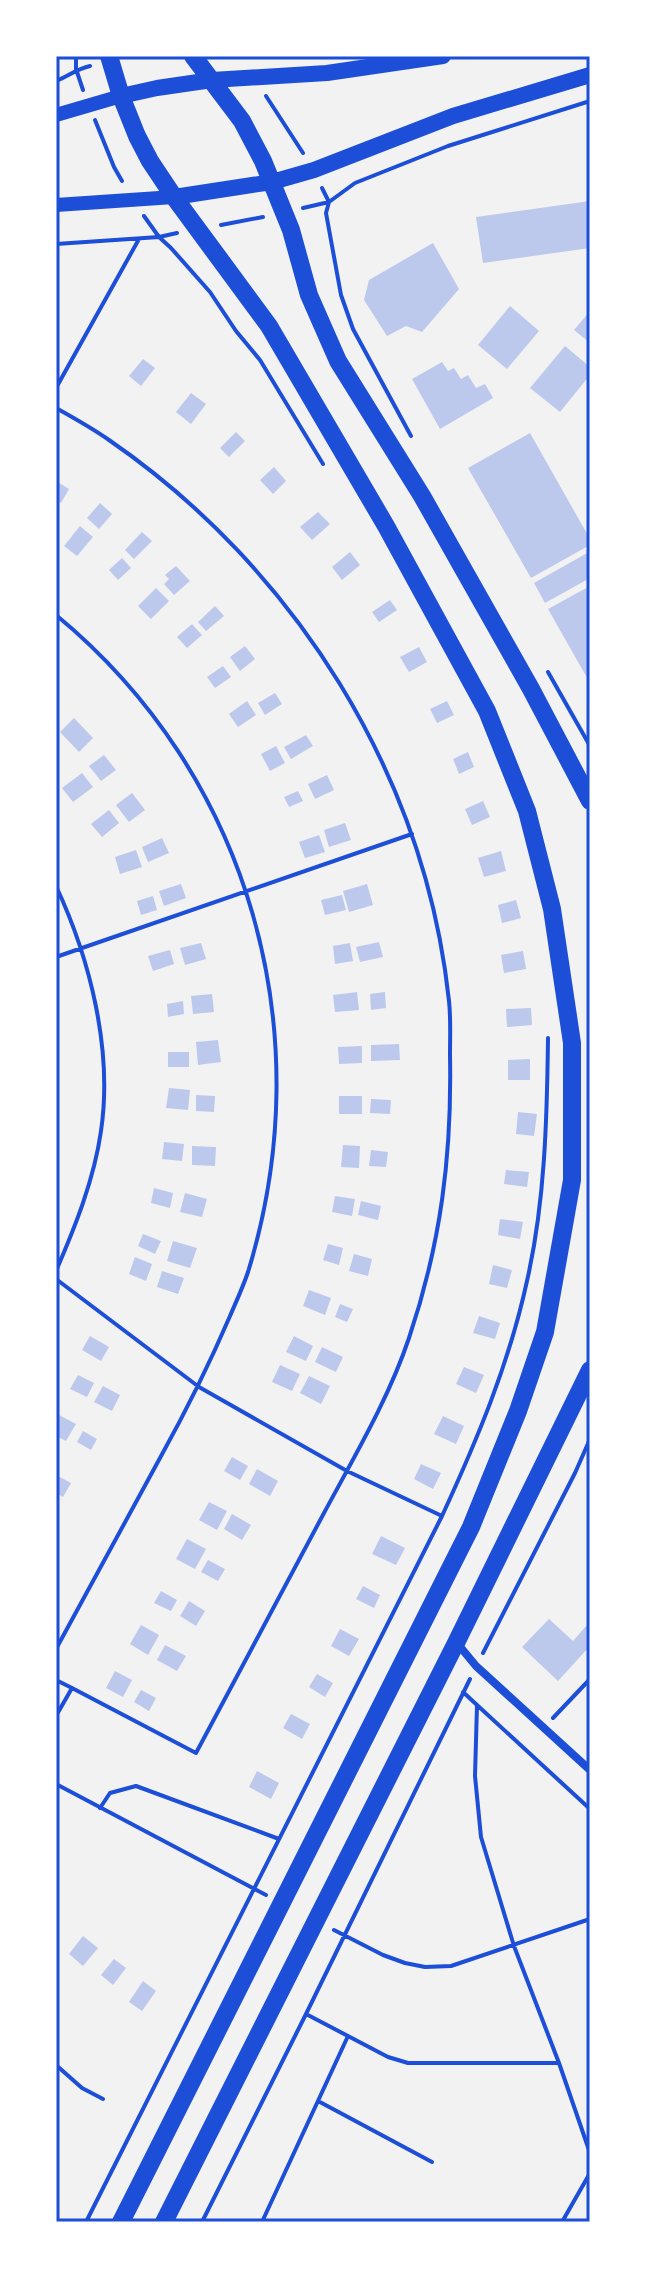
<svg xmlns="http://www.w3.org/2000/svg" width="646" height="2278" font-family="Arial,sans-serif">
<rect width="100%" height="100%" fill="#f2f2f2"/>
<path fill="#bdc9ec" d="M590 201V248L483 263 476 217Z
M433 243 459 289 422 332 406 326 387 336 364 300 369 280Z
M510 306 539 331 507 369 478 345Z
M590 311V343L574 330Z
M565 346 590 367V375L560 412 530 388Z
M143 359 155 368 141 386 129 376Z
M442 362 448 371 454 368 461 379 468 375 476 388 485 384 493 398 440 429 412 379Z
M191 393 206 404 191 424 176 412Z
M236 432 245 441 229 457 220 448Z
M530 433 590 539V545L531 578 468 468Z
M274 467 286 481 273 494 260 480Z
M56 481 69 489 61 503 56 500Z
M100 503 112 514 99 529 87 518Z
M318 512 330 524 312 540 300 527Z
M80 526 93 537 77 556 64 546Z
M142 532 152 541 134 559 125 550Z
M350 552 360 565 342 580 332 567Z
M589 552 590 578 545 603 534 583Z
M122 558 131 568 118 580 109 570Z
M176 566 190 581 174 595 164 584 169 579 165 575Z
M590 586V683L548 609Z
M156 588 169 601 151 619 138 606Z
M390 600 397 610 379 622 372 612Z
M215 606 224 616 206 631 198 622Z
M192 624 202 635 187 648 177 637Z
M245 646 255 659 240 671 230 657Z
M419 647 427 662 409 672 400 657Z
M223 666 231 677 215 688 207 677Z
M275 693 282 704 265 715 258 703Z
M247 701 256 715 238 727 229 714Z
M447 701 454 715 437 723 430 709Z
M74 718 93 738 79 752 60 732Z
M306 735 313 746 291 759 284 747Z
M276 746 285 763 270 771 261 754Z
M468 752 474 767 459 774 453 759Z
M104 755 116 770 101 781 89 766Z
M82 773 93 787 73 802 62 788Z
M327 775 334 790 315 799 308 784Z
M298 791 303 801 289 807 284 797Z
M132 793 145 810 129 822 116 805Z
M483 801 490 817 472 825 465 809Z
M109 810 119 823 102 837 91 824Z
M345 823 351 840 329 847 324 830Z
M319 835 325 852 305 858 299 842Z
M162 838 169 853 148 862 142 847Z
M136 850 142 867 120 874 115 857Z
M501 851 506 871 484 877 478 858Z
M181 884 186 898 164 906 159 891Z
M367 884 373 905 349 912 343 891Z
M342 895 346 910 325 915 321 900Z
M153 896 157 910 141 915 137 901Z
M516 900 521 918 502 923 498 905Z
M379 942 383 957 360 962 356 947Z
M201 943 206 959 185 965 180 948Z
M350 943 353 961 335 964 333 946Z
M170 950 174 964 153 971 148 956Z
M523 951 526 969 504 973 501 955Z
M357 992 359 1010 335 1012 333 995Z
M385 992 386 1008 371 1010 370 994Z
M212 994 214 1012 193 1014 191 996Z
M183 1001 184 1014 168 1017 167 1004Z
M531 1008 532 1025 507 1027 506 1009Z
M218 1040 221 1062 198 1065 196 1042Z
M399 1044 400 1060 371 1061V1045Z
M362 1046V1063L339 1064 338 1047Z
M168 1052H189V1067H168Z
M530 1059V1080H508V1060Z
M169 1088 190 1090 188 1110 166 1108Z
M196 1095 215 1096 214 1112 196 1111Z
M339 1096H362V1114H339Z
M371 1099 391 1100 390 1114 370 1113Z
M518 1112 537 1114 534 1136 516 1134Z
M164 1142 184 1144 182 1161 162 1159Z
M343 1145 360 1146 359 1168 341 1167Z
M192 1146 216 1147 215 1166 192 1165Z
M371 1150 388 1152 386 1167 369 1166Z
M506 1170 529 1172 527 1187 504 1184Z
M154 1188 173 1193 170 1208 151 1203Z
M185 1193 207 1199 202 1217 180 1212Z
M335 1196 355 1199 352 1216 332 1212Z
M361 1201 381 1206 378 1220 358 1215Z
M500 1219 523 1222 520 1239 498 1235Z
M143 1234 161 1241 155 1254 138 1246Z
M173 1241 197 1248 190 1268 167 1261Z
M328 1244 343 1248 339 1265 323 1260Z
M354 1254 372 1259 368 1276 349 1271Z
M135 1257 152 1264 146 1281 129 1274Z
M493 1265 512 1270 507 1288 489 1284Z
M162 1271 184 1278 178 1294 157 1287Z
M309 1290 331 1298 325 1315 303 1306Z
M340 1304 353 1309 347 1322 335 1317Z
M479 1316 500 1323 495 1339 473 1333Z
M90 1336 109 1347 101 1361 82 1350Z
M294 1336 313 1346 306 1361 286 1352Z
M322 1347 343 1357 336 1372 315 1362Z
M280 1365 300 1374 292 1391 272 1382Z
M464 1367 484 1375 476 1393 456 1384Z
M78 1375 94 1383 87 1397 70 1389Z
M309 1376 330 1386 321 1404 300 1393Z
M103 1386 120 1395 112 1411 94 1402Z
M57 1414 76 1424 66 1441 56 1436Z
M443 1416 464 1426 456 1444 434 1434Z
M83 1431 97 1439 91 1450 77 1442Z
M232 1457 248 1466 240 1480 224 1471Z
M421 1464 441 1473 433 1489 414 1479Z
M257 1469 278 1481 270 1496 249 1484Z
M56 1475 71 1483 63 1497 56 1493Z
M209 1502 227 1511 217 1530 199 1520Z
M232 1514 251 1525 242 1540 224 1529Z
M381 1536 405 1548 396 1565 372 1554Z
M187 1539 206 1549 195 1569 176 1559Z
M208 1560 225 1569 218 1581 201 1572Z
M363 1586 380 1595 374 1608 356 1599Z
M161 1591 177 1600 171 1611 154 1603Z
M189 1601 205 1611 196 1626 180 1616Z
M549 1619 573 1641 587 1625 590 1628V1646L558 1681 522 1647Z
M141 1625 159 1635 148 1655 130 1644Z
M340 1629 359 1639 349 1656 331 1646Z
M165 1645 186 1656 177 1671 157 1660Z
M115 1671 132 1680 123 1697 106 1688Z
M317 1674 333 1683 325 1697 309 1687Z
M141 1690 156 1698 149 1711 134 1702Z
M291 1714 310 1724 302 1739 283 1728Z
M257 1771 279 1783 271 1799 249 1787Z
M83 1936 98 1948 83 1966 69 1954Z
M114 1959 126 1968 113 1985 101 1975Z
M143 1981 156 1991 142 2011 129 2002Z"/>
<g fill="none" stroke-linecap="round" stroke-linejoin="round">
<path stroke="#1d4ed8" stroke-width="4" d="M76 56V69L83 90
M56 81C68 76 77 69 90 66
M266 96 303 153
M95 120 114 167 122 181
M322 188 329 202 326 213 341 295 353 329 411 436
M303 208 329 202 355 183 448 146 590 101
M144 216 159 237 171 248 210 292 236 331 260 360 323 464
M221 225 263 217
M56 244 159 237 177 233
M56 388 139 239
M56 408C74 418 92 428 109 440 295 568 425 775 449 1001 451 1019 450 1037 450 1055 452 1155 441 1243 409 1338 389 1398 354 1457 324 1513 282 1593 239 1673 196 1753L72 1688
M56 615C250 775 322 1032 248 1272 243 1287 236 1302 230 1316 209 1365 186 1411 160 1458 126 1521 91 1585 56 1649
M548 672 590 746
M56 886C90 959 113 1050 101 1131 94 1180 75 1227 56 1271
M56 957 412 834
M56 1279 199 1387 347 1471 442 1516
M483 1653 575 1473 590 1439
M56 1680 72 1688 56 1716
M463 1692 477 1705 475 1776 481 1837 514 1946 559 2063 590 2153
M477 1705 590 1809
M553 1718 590 1679
M56 1784 266 1895
M100 1808 110 1793 136 1786 279 1839
M334 1930 383 1955 405 1963 425 1967 451 1966 590 1919
M306 2014 388 2057 408 2063H559
M56 2065 82 2088 103 2099
M318 2101 432 2162
M86 2222 442 1516C477 1440 509 1364 527 1281 545 1202 547 1119 548 1038
M202 2222 306 2014 470 1679
M262 2222 348 2036
M562 2222 590 2173"/>
<path stroke="#1d4ed8" stroke-width="8" d="M457 1643 476 1666 590 1770"/>
<path stroke="#1d4ed8" stroke-width="14" d="M56 115 121 96
M56 205 174 197"/>
<path stroke="#1d4ed8" stroke-width="16" d="M121 96 157 88 212 80 327 73 443 56
M174 197 272 182 314 170 453 116 590 75"/>
<path stroke="#1d4ed8" stroke-width="18" d="M109 56 121 96 137 136 150 161 174 197 269 326 386 526 487 711 527 811 552 909 572 1043V1180L545 1332 518 1411 471 1527 121 2222
M193 56 242 121 263 161 291 230 309 295 338 361 422 496 531 689 590 801
M164 2222 456 1643 590 1370"/>
</g>
<rect width="646" height="2278" fill="none" stroke="#ffffff" stroke-width="116"/>
<rect x="58" y="58" width="530" height="2162" fill="none" stroke="#1d4ed8" stroke-width="3"/>
</svg>
